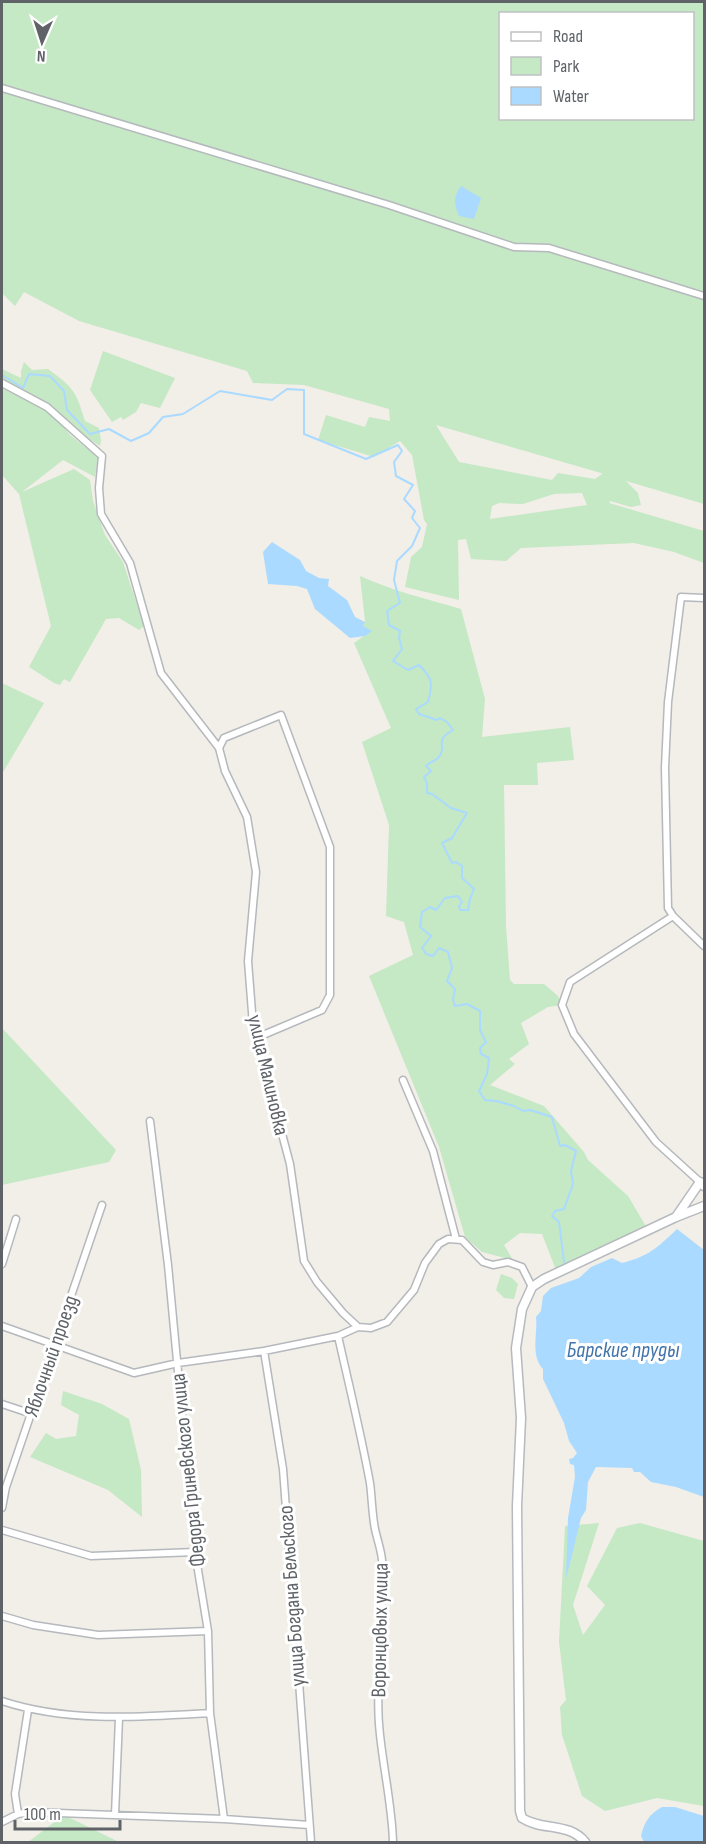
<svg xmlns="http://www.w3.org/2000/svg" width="706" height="1844" font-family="'Sofia Sans Condensed',sans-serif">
<rect width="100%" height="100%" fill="#f1efe8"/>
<path fill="#c5e8c5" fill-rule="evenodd" d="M2 2H704V504L626 481 638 493 641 505 631 507 610 501 609 503 704 531V563L674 552 634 543 521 548 506 561 471 559 466 539 458 540 459 600 405 587 411 557 422 547 427 524 424 520 412 455 400 441 374 457 318 440 326 415 365 427 369 417 390 421 389 409 304 385 253 383 247 371 79 321 24 292 15 306 2 293ZM500 14H692V118H500ZM436 425 601 473 602 474 595 479 558 473 552 480 459 462ZM582 493 587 505 490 519 492 506 499 503 523 504 554 494Z
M103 351 175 378 160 408 141 403 136 412 123 420 121 417 112 422 90 390Z
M24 362 32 370 48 369C73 387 76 391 85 421L99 428 101 440 100 446 86 437 55 410 2 380V369L21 378V371Z
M2 388 55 416 70 435 98 457 95 477 63 460 22 492 74 469 90 480 93 501 105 535 123 562 144 626 139 630 119 618 106 619 70 682 64 679 60 685 54 683 29 667 51 626 19 494 2 475Z
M360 576C393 591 427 599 461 609L485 699 482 737 570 727 574 760 537 763 538 785H504L506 926 510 980 514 984H544L558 996 562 1005 548 1007 521 1023 529 1044 509 1059 515 1064 490 1085 544 1106 584 1152 588 1160 628 1196 647 1228 556 1270 542 1234 520 1233 504 1245 513 1260 482 1252 465 1237 439 1147 369 976 413 955 404 922 386 916 389 825 362 742 391 728 354 643 371 631 363 626 365 621Z
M2 683 44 703 2 774Z
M2 1028 116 1150 109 1162 2 1185Z
M501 1274 512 1278 518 1284 514 1299 504 1298 496 1290Z
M63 1391 102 1404 129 1419 141 1470 142 1517 108 1490 30 1457 46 1433 56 1439 76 1436 79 1415 61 1405Z
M599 1523 573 1605 583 1635 605 1605 587 1586 617 1528 640 1523 704 1541V1806L657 1798 605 1811 582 1796 562 1735 560 1707 566 1700 559 1642 565 1526Z
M64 1815 119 1842H28Z"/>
<path fill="#aadaff" d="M461 186 481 198 474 219 459 216C454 204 453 197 461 186Z
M272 542 300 560 306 571 319 578 329 579 328 586 347 600 355 617 365 622 363 626 372 631 365 636 350 638 315 609 307 589 297 586 268 584 263 552Z
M677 1229 704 1250V1497L676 1487 651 1482 640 1472H634L632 1468 596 1467 588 1482 586 1510 581 1518 566 1579 568 1518 575 1477 574 1465 570 1464 569 1459 573 1458 577 1453 569 1441 564 1423 543 1379V1369C530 1356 538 1333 536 1317L541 1311 543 1296 551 1288 579 1278 591 1267 612 1258 622 1263C649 1256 657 1248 677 1229Z
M662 1807H675L704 1816V1842H644L641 1836C644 1823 649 1814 662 1807Z"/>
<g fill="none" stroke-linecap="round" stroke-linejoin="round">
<path stroke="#aadaff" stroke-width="2" d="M2 375 23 388 29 374 50 376 64 391 67 410 90 434 109 429 131 441 149 433 163 417 183 414 220 391 272 400 287 389 304 390V434L366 459 398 445 402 451 394 462 396 476 413 485 404 499 415 511 412 518 420 528 412 546 397 561 394 580 400 603 387 611 389 625 400 631 399 638 402 649 393 661 408 670 419 665C433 679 433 683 428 702L416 709 419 714 437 720 440 718 447 722 453 730C432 742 449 745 438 758 435 761 430 762 426 766L431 771 424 777 427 783V793L432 794 451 808 467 813 452 838 442 843 452 863 456 862 462 866V878L474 889 470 899 468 910H460L459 906 462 902 458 896 445 898 436 910 430 907 422 912 420 927 431 936 422 948 426 954 433 956 439 948 448 952 452 968 447 981 455 989 453 1000 455 1006 467 1004 480 1011V1030L486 1042 480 1048 481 1054 489 1058 487 1074 479 1091 485 1100 496 1101 514 1106 523 1111 530 1110 552 1117 560 1146 565 1145 576 1151 571 1171 573 1184 564 1209 555 1211 552 1216 559 1222 564 1262"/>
<defs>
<path id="street" d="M2 88 389 205 514 247 549 248 704 296
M2 383 47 407 102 456 99 488 101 514 130 563 161 673 219 748 225 771 247 817 256 872 248 961 253 1025 290 1164 304 1261 317 1282 343 1313 358 1327 371 1328 387 1322 414 1290 425 1263 439 1244 448 1239 462 1240 483 1262 493 1265 508 1262 522 1267 532 1287
M219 748 224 738 281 715 330 847V995L322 1010 256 1038
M673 916 704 946
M403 1080 433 1151 456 1239
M150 1121 168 1265 195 1552 208 1631 210 1713 224 1819
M700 1182 656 1142 574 1034 562 1005 570 982 673 916 668 908 665 768 668 702 681 597 704 598
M2 1264 16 1219
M2 1326 134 1373 178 1363 264 1351 338 1336
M358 1327 338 1336C349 1385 361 1434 370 1483 372 1498 372 1514 375 1529 377 1539 381 1549 382 1560 386 1615 375 1669 379 1724 382 1764 392 1803 393 1842
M264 1351 283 1469 311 1842
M2 1404 32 1414
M2 1508 6 1487 102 1205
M2 1530 91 1556 195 1552
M2 1616 33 1625 98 1635 208 1631
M2 1701C68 1723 141 1717 210 1713
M18 1814 15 1794 28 1710
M115 1815 119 1718
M2 1822 18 1814 31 1812 224 1819 309 1825"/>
<path id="secondary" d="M676 1217 700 1182 704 1186
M585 1842C569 1822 542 1831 522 1818L520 1811 517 1506 521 1418 516 1348 522 1309 532 1287 544 1279 676 1217 704 1206"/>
</defs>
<use href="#street" stroke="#b5b8bc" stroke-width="9"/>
<use href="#secondary" stroke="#b6babf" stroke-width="11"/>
<use href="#street" stroke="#fff" stroke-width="6"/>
<use href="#secondary" stroke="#fff" stroke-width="8"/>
</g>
<g text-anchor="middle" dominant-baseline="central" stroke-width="6" stroke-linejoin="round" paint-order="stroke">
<g font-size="21" fill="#5f6368" stroke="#fff">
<text transform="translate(268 1075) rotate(77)">улица Малиновка</text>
<text transform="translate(51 1356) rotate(-71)">Яблочный проезд</text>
<text transform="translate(188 1470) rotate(-96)">Федора Гриневского улица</text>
<text transform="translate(292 1596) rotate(-94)">улица Богдана Бельского</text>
<text transform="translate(380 1630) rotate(-89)">Воронцовых улица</text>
</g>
<g font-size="22" font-style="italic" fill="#4174aa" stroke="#fff">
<text x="623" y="1350">Барские пруды</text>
</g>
</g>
<rect width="706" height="1844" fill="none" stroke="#5f6368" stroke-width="6"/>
<rect x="499" y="12" width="195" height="108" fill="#ffffff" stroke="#bfc1c3" stroke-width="1.5"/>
<rect x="511" y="32" width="30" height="9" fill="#ffffff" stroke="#bfc1c3" stroke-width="1.5"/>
<text x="553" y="42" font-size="18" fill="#5f6368">Road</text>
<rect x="511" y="57" width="30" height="18" fill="#c5e8c5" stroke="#bfc1c3" stroke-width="1.5"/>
<text x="553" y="72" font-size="18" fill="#5f6368">Park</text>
<rect x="511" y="87" width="30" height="18" fill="#aadaff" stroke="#bfc1c3" stroke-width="1.5"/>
<text x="553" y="102" font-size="18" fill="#5f6368">Water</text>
<g transform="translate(42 42) rotate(183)" stroke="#ffffff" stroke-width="4.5" paint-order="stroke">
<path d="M0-4.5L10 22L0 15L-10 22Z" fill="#5f6368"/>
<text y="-9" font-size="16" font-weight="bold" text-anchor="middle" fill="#5f6368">N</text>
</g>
<path d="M15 1820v9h105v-9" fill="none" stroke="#5f6368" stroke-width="3"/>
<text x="24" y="1820" font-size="18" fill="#5f6368" stroke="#ffffff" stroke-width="4.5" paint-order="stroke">100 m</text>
</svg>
